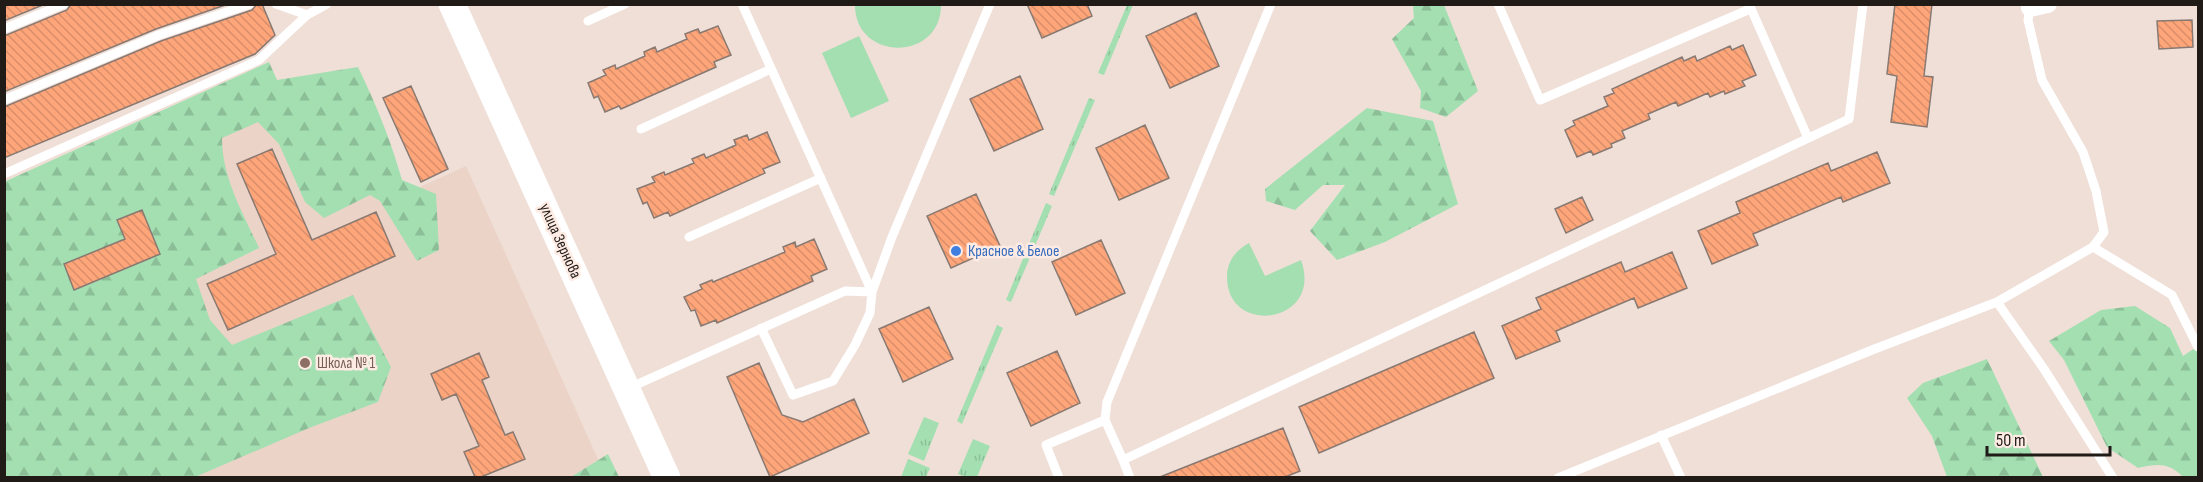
<svg xmlns="http://www.w3.org/2000/svg" width="2203" height="482" font-family="'Sofia Sans Condensed',sans-serif">
<defs>
<pattern id="grass-tufts" width="24" height="20" patternUnits="userSpaceOnUse" patternTransform="scale(1.5)"><rect width="24" height="20" fill="#a3dfb1"/><path d="M3 7l-1-3M5 7V3M7 7l1-3M15 17l-1-3M17 17v-4M19 17l1-3" fill="none" stroke="#8cbf98"/></pattern>
<pattern id="forest-firs" width="22" height="20" patternUnits="userSpaceOnUse" patternTransform="scale(1.5)"><rect width="22" height="20" fill="#a3dfb1"/><path d="M5 1l3.5 6h-7zM16 11l3.5 6h-7z" fill="#8cbf98"/></pattern>
<pattern id="building-back-hatch" width="6" height="6" patternUnits="userSpaceOnUse" patternTransform="scale(1.5)"><rect width="6" height="6" fill="#fea67a"/><path d="M-1 5l2 2M0 0l6 6M5-1l2 2" fill="none" stroke="#d98e69"/></pattern>
</defs>
<rect width="100%" height="100%" fill="#f0dfd7"/>
<path fill="#ecd3c7" d="M331 83 389 201 466 166 606 477H105L4 229Z"/>
<path fill="url(#grass-tufts)" d="M1127 5H1133L1104 75 1098 73Z
M1089 98 1095 100 1054 196 1049 194Z
M1046 203 1052 206 1011 302 1006 300Z
M997 325 1003 328 962 424 957 421Z
M924 417 939 423 924 461 908 454Z
M973 439 990 446 977 477H966L958 474Z
M908 459 930 468 926 477H901Z"/>
<path fill="url(#forest-firs)" d="M1415 5H1444L1478 91 1446 117 1420 108 1421 91 1392 39 1414 18 1413 7Z
M269 62 277 80 358 67C376 104 391 141 402 180L436 194 439 250 417 261 380 201 370 195 324 218 305 202 279 144 258 122 222 138C222 178 243 213 259 248L196 279 210 320 232 345 353 295 391 367 378 402 309 428 195 477H5L4 182Z
M1367 108 1433 121 1458 204 1385 242 1337 260 1310 231 1345 185H1323L1295 210 1266 201 1265 189Z
M2135 306 2170 328 2183 356 2198 346V477H2183C2168 462 2158 464 2138 468L2107 447 2064 360 2049 341 2101 310Z
M1987 359 2043 477H1947L1932 436 1907 398 1923 383Z
M608 454 619 477H571Z"/>
<path fill="#a3dfb1" d="M855 5 941 4C942 62 855 62 855 5Z
M859 36 889 101 851 118 822 53Z
M1249 243 1265 276 1301 260C1324 324 1227 337 1227 277 1227 261 1236 250 1249 243Z"/>
<path fill="url(#building-back-hatch)" stroke="#887972" stroke-width="1.5" d="M4 4H45L4 21Z
M71 4H228L156 29 4 92V36L67 10Z
M257 4H262L275 35 255 54 4 158V107L161 41 252 10Z
M1027 4H1087L1092 16 1042 38Z
M1895 4H1932L1924 76 1933 77 1927 127 1891 122 1897 76 1887 74Z
M1196 13 1219 66 1170 88 1146 36Z
M2192 20 2193 47 2159 49 2157 21Z
M718 26 731 55 714 62 716 67 621 109 619 106 605 112 598 96 594 98 588 83 606 75 603 70 615 65 616 69 645 56 644 52 655 47 657 52 687 39 685 34 698 29 700 33Z
M1743 45 1756 75 1742 81 1745 86 1725 94 1724 91 1710 97 1708 93 1678 106 1676 102 1648 114 1650 119 1622 131 1625 138 1611 144 1612 147 1593 155 1591 151 1577 157 1565 130 1575 125 1573 121 1608 106 1604 97 1614 93 1612 89 1682 57 1684 61 1695 56 1697 61 1730 46 1732 50Z
M1020 76 1043 129 994 151 970 99Z
M411 86 448 169 421 182 383 98Z
M1145 125 1169 178 1119 200 1096 148Z
M767 132 780 162 763 169 765 173 670 216 668 212 654 218 647 202 643 204 637 189 655 182 652 177 664 172 665 175 694 163 692 159 704 154 706 158 736 145 734 140 747 135 749 140Z
M272 149 312 240 376 212 395 256 228 330 207 284 276 254 237 164Z
M1877 152 1890 183 1843 202 1841 197 1753 234 1758 245 1712 264 1698 231 1740 213 1736 202 1828 163 1831 171Z
M976 194 1000 246 951 268 927 216Z
M1582 197 1593 220 1566 233 1555 209Z
M142 210 160 254 74 290 64 264 125 239 117 220Z
M814 239 827 269 811 276 813 281 717 323 716 320 701 326 695 310 691 311 684 297 702 289 700 285 712 280 713 282 785 252 783 247 795 242 796 247Z
M1101 240 1125 293 1076 315 1052 262Z
M1672 252 1687 288 1638 308 1634 298 1556 331 1560 341 1516 359 1502 326 1541 309 1536 298 1621 262 1625 272Z
M929 307 953 359 903 382 879 329Z
M1474 332 1494 378 1319 453 1299 407Z
M1057 351 1080 403 1031 426 1007 373Z
M479 353 489 377 482 380 505 435 513 432 525 459 481 477H475L464 452 479 446 456 394 442 400 431 374Z
M759 363 782 415 803 422 854 399 869 433 770 477 727 377Z
M1283 428 1300 471 1285 477H1160Z"/>
<g fill="none" stroke-linecap="round" stroke-linejoin="round">
<path stroke="#fff" stroke-width="9" d="M276 4 307 15
M742 4 872 292 870 313 855 345 833 381 793 395 761 328
M1498 4 1540 100 1750 9
M1749 4 1808 138
M588 21 625 4
M4 29 64 4
M4 100 159 35 250 4
M641 129 771 69
M4 174 259 60 307 15 327 4
M689 237 821 178
M2093 247 2172 295 2198 347
M1997 302 2044 369 2113 478
M629 388 845 291 872 292 892 237 990 4
M1661 435 1681 478
M1123 460 1105 420 1107 402 1271 4
M1059 478 1046 445 1105 420
M1130 478 1123 460 1849 119 1863 4
M1558 478 1872 350 1997 302 2093 247 2104 232 2096 191 2083 152 2042 80 2028 20 2030 8"/>
<path stroke="#fff" stroke-width="18" d="M2030 8 2048 4"/>
<path stroke="#fff" stroke-width="27" d="M452 4 667 478"/>
</g>
<circle fill="#3f7fe0" stroke="#feece4" stroke-width="2" cx="956" cy="251" r="6"/>
<circle fill="#8d6e63" stroke="#feece4" stroke-width="2" cx="305" cy="363" r="6"/>
<g text-anchor="middle" dominant-baseline="central" stroke-width="5" stroke-linejoin="round" paint-order="stroke">
<g font-size="16" fill="#211b18" stroke="#feece4">
<text transform="translate(560 241) rotate(66)">улица Зернова</text>
</g>
<g font-size="16" fill="#366cbe" stroke="#feece4" text-anchor="start">
<text x="968" y="251">Красное &amp; Белое</text>
</g>
<g font-size="16" fill="#785e54" stroke="#feece4" text-anchor="start">
<text x="317" y="363">Школа № 1</text>
</g>
</g>
<rect width="2203" height="482" fill="none" stroke="#211b18" stroke-width="12"/>
<path d="M1987 446v9h123v-9" fill="none" stroke="#211b18" stroke-width="3"/>
<text x="1996" y="446" font-size="18" fill="#211b18" stroke="#feece4" stroke-width="4.5" paint-order="stroke">50 m</text>
</svg>
